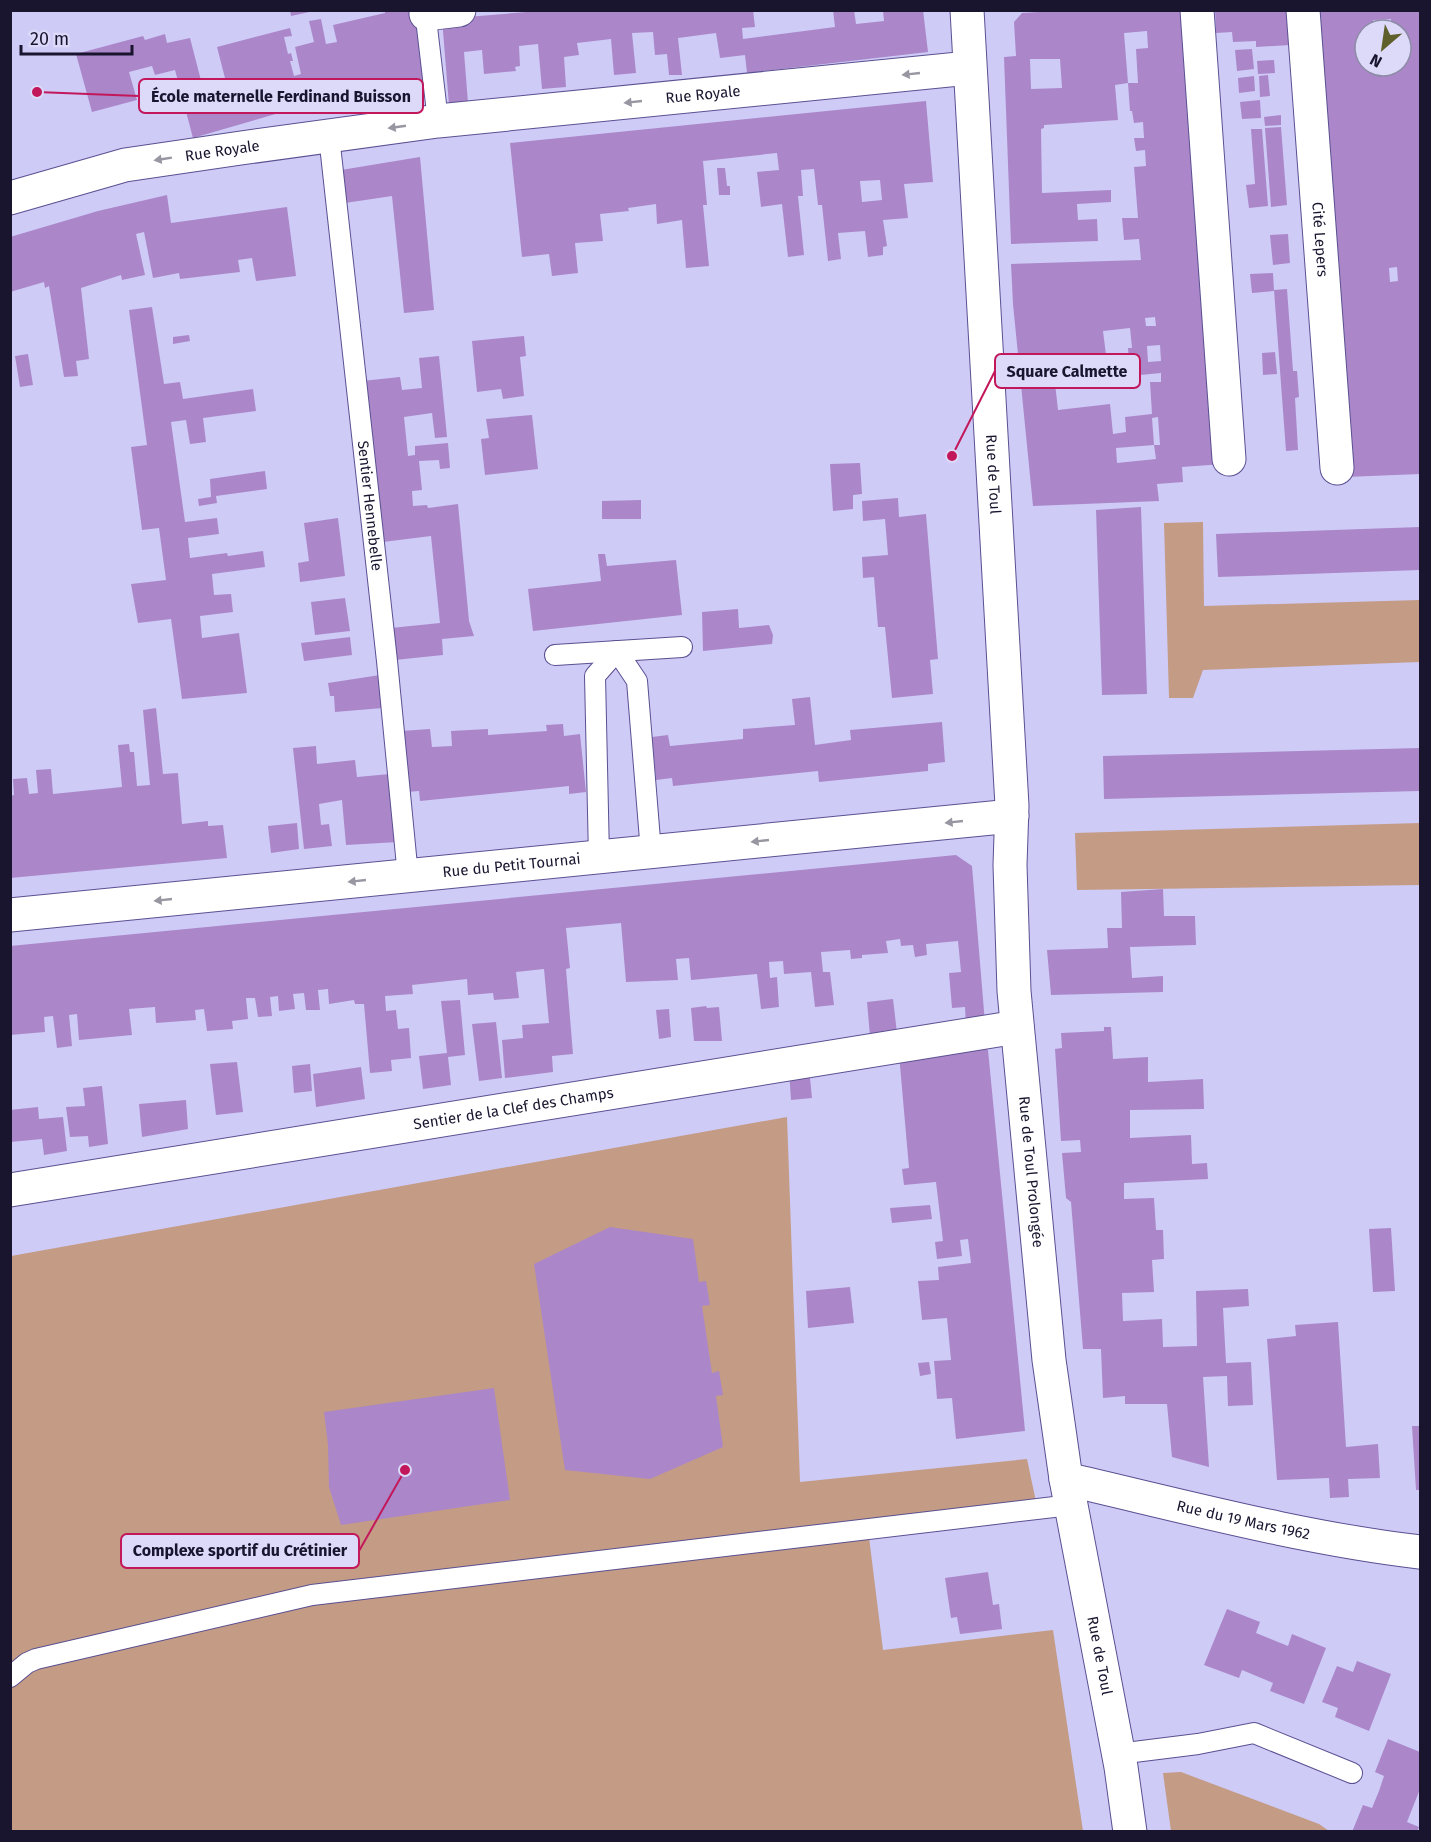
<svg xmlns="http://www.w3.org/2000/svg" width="1431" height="1842" font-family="'Fira Sans',sans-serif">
<rect width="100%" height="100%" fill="#cecbf7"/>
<path fill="#c49b85" d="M1203 522 1204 606 1420 600V662L1203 670 1193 698H1169L1164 523Z
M1420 823V885L1077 890 1075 833Z
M787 1117 800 1482 1027 1459 1039 1516 869 1537 883 1650 1053 1630 1083 1831 11 1832V1256Z
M1181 1772 1319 1824 1329 1831H1171L1163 1773Z"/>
<path fill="#ab87c9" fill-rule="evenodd" d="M290 10H314V11L291 16Z
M385 10H413L428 79 327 99 193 138 175 70 155 75 152 66 129 72 137 100 92 112 76 54 143 36 145 40 165 34 167 43 190 38 204 92 227 86 217 47 290 28 292 36 284 37 288 54 291 53 293 61H290L294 76 301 74 295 47 314 42 309 21 321 19 326 44 337 42 333 25 385 13Z
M551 10H753L755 27 742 28 743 39 835 27 833 10H854L856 24 884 21 883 10H923L928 52 747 73 745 55 720 58 716 33 678 38 682 75H669L667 54 655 55 653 32 632 33 636 73 614 75 611 39 577 43 579 55 564 57 566 87 542 89 538 44 519 46 520 66 515 67 516 71 484 74 482 50 464 52 468 103 449 105 442 19Z
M1072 10H1185L1223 464 1182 467 1183 482 1157 484 1159 501 1033 506 1013 304 1011 264 1141 260 1139 239 1124 240 1122 218H1138L1134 167 1146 166 1145 150 1136 151 1134 138H1144L1143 122 1134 123 1132 111H1130L1128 83H1138L1136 49 1148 48 1147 31 1124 33 1128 83 1115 85 1118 120 1044 125V128L1041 129 1042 193 1111 190V202L1077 204 1078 220 1097 219 1098 241 1011 244 1004 57 1016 56 1014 22 1022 13ZM1030 59H1060L1062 88 1031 89ZM1155 317 1156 326H1146L1145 318ZM1130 328 1132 348H1128L1130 376 1161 373V382H1150L1152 414 1125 417 1126 432 1113 434 1110 404 1058 410 1055 383 1112 377 1111 362 1107 363 1103 331ZM1160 345 1161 361 1148 362 1147 346ZM1158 417 1160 445H1154L1156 459 1117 463 1116 448 1154 445 1152 418Z
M1215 10H1288L1290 45 1256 47V41L1233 42 1232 32 1216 33Z
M1314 10H1420V474L1346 477ZM1391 19 1392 30H1401V66H1365V30H1374L1373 20ZM1397 267 1398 281 1390 282 1389 268Z
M1252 49 1254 69 1237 71 1235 50Z
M1274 60 1275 73 1258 74 1257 61Z
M1268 75 1270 96 1260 97 1259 76Z
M1254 76 1255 91 1239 93 1238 78Z
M1260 100 1261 118 1242 119 1240 102Z
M926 101 933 182 904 184 908 218 883 220 887 246 883 247V255L868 257 865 231 838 233 841 259 828 261 822 205H818L814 169 801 170 803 196H798L804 255 788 257 782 204 761 207 757 172 779 170 777 153 703 161 707 205H703L709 266 686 268 682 220 657 224 656 204 628 208 629 211 600 214 603 241 575 243 578 273 552 276 549 254 522 257 510 143ZM880 180 882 200 862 202 860 181Z
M1281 115V125L1265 126 1264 117Z
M1281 127 1287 205 1271 207 1265 128Z
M1251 129H1262L1268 206 1249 208 1246 185 1255 184Z
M420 157 434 310 404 313 392 196 345 203 341 170Z
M717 168H725L727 186H730V195H719Z
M167 195 171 223 287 207 296 276 256 281 252 258 238 260 240 272 180 279 179 273 153 278 144 232 136 234 145 275 122 280 121 275 81 288 89 359 76 361 78 376 64 377 49 286 45 288 44 282 10 292V237L98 211Z
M1288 234 1290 263 1273 265 1270 235Z
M1273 273 1274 291 1252 293 1250 274Z
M1287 289 1293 371H1297L1299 397 1295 398 1298 450 1286 451 1274 290Z
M152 307 164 384 180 382 183 399 253 389 256 411 203 418 206 442 190 444 186 420 171 422 185 522 217 518 219 534 188 538 190 558 227 553 228 556 263 551 265 567 212 574 214 595 231 594 233 612 200 616 202 638 239 633 247 693 182 699 171 619 138 623 131 584 166 580 159 528 142 530 131 447 147 445 129 310Z
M189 335 190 341 173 344V337Z
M524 336 526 356 520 357 524 396 503 399 501 389 477 392 472 341Z
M1275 352 1277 374 1263 375 1262 353Z
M28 354 33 385 20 387 15 356Z
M439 356 447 437 435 438 432 413 404 417 408 456 415 455V446L448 443 450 468 440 469 439 460 419 461 422 490 412 491 413 506 427 505 428 508 458 504 469 621 474 636 442 639 443 655 395 660 391 628 440 623 431 536 383 542 380 509 376 510 362 381 400 377 402 390 422 388 419 358Z
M532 415 538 469 485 475 481 439 489 438 486 419Z
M860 463 862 494 853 495V509L833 511 830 464Z
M265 471 267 489 216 496 217 503 199 506 198 499 211 497 210 479Z
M898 498 899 517 926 514 938 659 930 660 933 694 892 698 885 627H878L874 577 863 578 862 557 888 555 885 519 863 521 862 501Z
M641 500V519H602V501Z
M1141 507 1147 694 1102 695 1096 510Z
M338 518 345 576 300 582 298 563 309 561 304 523Z
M1420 527V570L1218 577 1216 534Z
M598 554H605L607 566 676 560 682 615 533 631 528 589 601 581Z
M345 598 350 631 315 635 311 602Z
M738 609 739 628 769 625 773 635 772 644 703 651 702 612Z
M350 637 352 655 304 661 301 643Z
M380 675 383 708 335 712 334 696H330L328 683Z
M810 697 815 745 851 740 850 730 942 722 945 762 928 764V771L819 782 818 771 673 786 672 778 656 780 652 737 668 735 670 746 743 739V729L795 725 792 699Z
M156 708 163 774 178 773 182 824 208 821V826L223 825 227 858 10 878V796L14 795 13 779 27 778 29 794 38 793 36 770 51 769 53 794 122 787 118 745 129 744 130 752H134L137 786 150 785 143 710Z
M563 724 564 736 580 734 586 792 569 794V786L420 801 419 791 407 792 401 731 430 729 432 747 452 746 451 731 488 729V735L547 731 546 725Z
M316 746 317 764 355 760 357 777 390 774 398 842 346 845 342 800 319 804 321 825 329 824 332 846 304 849 293 748Z
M1420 748V791L1104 799 1103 756Z
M297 823 299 849 271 853 268 826Z
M956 855 972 866 985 1023 966 1026 965 1007 952 1008 949 973 961 972 958 941 926 944 927 955 915 957 913 945 901 946 900 939 886 941 888 953 862 955V958L851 959 850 950 821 952 823 972H830L834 1005 815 1007 811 972 784 974 783 961 769 962 770 978 777 977 779 1007 761 1009 757 974 691 980 689 958 676 959 678 980 626 982 621 923 566 928 570 968 566 969 573 1054 552 1056 553 1072 505 1078 502 1040 523 1038 522 1025 549 1023 544 969 516 972 519 998 494 1000 493 993 468 995 467 979 412 985 413 994 385 996 386 1011 396 1010 398 1029 409 1028 411 1058 391 1060 392 1071 370 1073 364 1004H355L354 1000 329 1004 328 989 318 990 320 1010H306L304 993 293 994 295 1009 279 1011 278 996 270 997 272 1016 258 1017 255 998H246L248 1019 232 1021 233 1029 207 1031 204 1009 195 1010 196 1020 156 1023 155 1007 129 1009 132 1035 79 1040 77 1014 69 1015 72 1046 57 1048 53 1016 44 1017 45 1032 10 1035V946Z
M1163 889 1164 916H1195L1196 945 1130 947 1132 978 1163 976V992L1051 995 1047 950 1108 948 1107 928H1122L1121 892Z
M893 999 897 1033 870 1036 867 1002Z
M460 1000 465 1055 448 1057 451 1085 423 1089 419 1056 447 1053 441 1001Z
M706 1006 707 1008 719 1007 722 1041H694L691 1008Z
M669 1009 671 1037 659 1039 656 1010Z
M496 1022 502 1078 479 1081 472 1024Z
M1104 1027H1111L1113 1059 1148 1057V1082L1203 1079 1204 1109 1130 1110V1138L1191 1135 1192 1164 1207 1163 1208 1179 1124 1183V1199L1154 1198 1156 1230H1163L1164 1259 1152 1260 1154 1292 1122 1293 1123 1321 1162 1319 1163 1347 1197 1346 1196 1291 1248 1289 1249 1306 1223 1308 1226 1363 1251 1362 1253 1405 1228 1406 1227 1376 1203 1377 1209 1467 1172 1457 1167 1404H1125V1396L1103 1398 1101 1349H1083L1071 1202 1066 1198 1062 1153 1081 1152 1080 1140 1061 1141 1055 1049 1062 1048 1061 1033 1104 1031Z
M979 1044 988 1050 1025 1431 956 1439 952 1398 937 1399 934 1361 951 1360 947 1318 922 1320 918 1281 939 1280 938 1267 971 1263 968 1239 960 1240 962 1256 937 1259 935 1242 943 1241 936 1182 904 1185 902 1169 909 1168 899 1054Z
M237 1062 243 1112 216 1115 210 1064Z
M310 1064 312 1091 294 1093 292 1066Z
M361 1067 365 1099 316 1107 313 1074Z
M809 1068 812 1098 791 1100 789 1070Z
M102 1086 108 1144 89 1147 88 1136 70 1137 66 1107 85 1106 83 1088Z
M186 1100 188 1129 142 1137 139 1104Z
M38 1107 39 1119 63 1117 67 1151 44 1155 42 1139 10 1142V1110Z
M930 1205 932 1219 892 1223 890 1208Z
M610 1227 693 1239 699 1282 706 1281 710 1305 702 1306 712 1373 719 1371 723 1395 716 1396 723 1447 650 1479 565 1470 534 1264Z
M1391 1228 1395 1291 1373 1292 1369 1229Z
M850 1287 854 1323 808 1328 806 1291Z
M1338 1322 1346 1447 1378 1444 1380 1478 1348 1479 1349 1497 1330 1498 1329 1478 1277 1480 1267 1339 1296 1336 1295 1325Z
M929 1362 931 1374 920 1376 918 1363Z
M494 1388 510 1500 341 1525 329 1487 328 1445 324 1412Z
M1412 1426H1420V1490H1416Z
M988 1572 993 1605 999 1604 1002 1629 960 1634 957 1617 951 1618 945 1578Z
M1227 1609 1260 1622 1256 1633 1288 1646 1292 1634 1326 1648 1304 1704 1270 1691 1273 1683 1242 1670 1239 1678 1204 1665Z
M1357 1661 1391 1674 1369 1731 1335 1717 1338 1708 1322 1702 1337 1666 1353 1672Z
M1388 1739 1420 1752V1789L1407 1822 1419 1827 1417 1832H1352L1363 1805 1372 1808 1379 1791 1384 1776 1375 1772Z"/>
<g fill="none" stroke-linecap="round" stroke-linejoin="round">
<defs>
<g id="service">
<path d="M425 10 438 121"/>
<path id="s1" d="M329 136 387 661 408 876"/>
<path d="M555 655 682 647"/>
<path d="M599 857 595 676 617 651 637 681 651 852"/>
<path d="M10 1677 27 1663 36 1659 312 1595 1071 1505"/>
<path d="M1118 1754 1198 1744 1254 1733 1352 1773"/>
</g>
<g id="minor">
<path d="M1197 10 1229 459"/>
<path id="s2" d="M1303 10 1337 468"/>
<path d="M426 14 459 10"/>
<path id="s3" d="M10 198 125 165 241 148 438 121 969 68"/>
<path id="s4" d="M10 915 1012 816"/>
<path id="s5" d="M10 1190 1017 1027"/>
<path id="s6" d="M1066 1479C1183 1506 1301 1538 1420 1552"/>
</g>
<g id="tertiary">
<path id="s7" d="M967 10 1012 806 1010 865 1014 991 1049 1360 1066 1479 1121 1767 1130 1832"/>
</g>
</defs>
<use href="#service" stroke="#5a5091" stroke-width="22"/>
<use href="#minor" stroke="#5a5091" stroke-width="35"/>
<use href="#tertiary" stroke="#5a5091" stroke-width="35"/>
<use href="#service" stroke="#fff" stroke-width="20"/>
<use href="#minor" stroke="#fff" stroke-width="33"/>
<use href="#tertiary" stroke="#fff" stroke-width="33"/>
</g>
<defs><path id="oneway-solid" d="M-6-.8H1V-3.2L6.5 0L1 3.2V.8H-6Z" transform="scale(1.5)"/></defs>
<g fill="#9896a1">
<use href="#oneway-solid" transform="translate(911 74) rotate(174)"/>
<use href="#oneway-solid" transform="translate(633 102) rotate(174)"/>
<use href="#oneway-solid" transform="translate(397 127) rotate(172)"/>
<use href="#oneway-solid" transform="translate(163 159) rotate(171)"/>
<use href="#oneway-solid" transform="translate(954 822) rotate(174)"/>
<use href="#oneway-solid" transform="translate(760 841) rotate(174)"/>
<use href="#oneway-solid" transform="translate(357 881) rotate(174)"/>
<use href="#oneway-solid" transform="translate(163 900) rotate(174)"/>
</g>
<g text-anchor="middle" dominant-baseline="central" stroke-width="4.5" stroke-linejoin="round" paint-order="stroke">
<g font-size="15" fill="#19152f" stroke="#dcdaf8">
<text stroke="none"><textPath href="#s3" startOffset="702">Rue Royale</textPath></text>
<text stroke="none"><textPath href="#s3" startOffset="218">Rue Royale</textPath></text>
<text stroke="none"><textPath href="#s2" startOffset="230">Cité Lepers</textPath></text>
<text stroke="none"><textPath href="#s7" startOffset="465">Rue de Toul</textPath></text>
<text stroke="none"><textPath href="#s1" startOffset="372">Sentier Hennebelle</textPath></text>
<text stroke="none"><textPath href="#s4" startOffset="504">Rue du Petit Tournai</textPath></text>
<text stroke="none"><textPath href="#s5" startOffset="510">Sentier de la Clef des Champs</textPath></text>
<text stroke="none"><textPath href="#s7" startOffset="1164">Rue de Toul Prolongée</textPath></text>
<text stroke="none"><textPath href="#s6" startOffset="182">Rue du 19 Mars 1962</textPath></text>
<text stroke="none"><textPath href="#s7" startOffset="1653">Rue de Toul</textPath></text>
</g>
</g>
<path fill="none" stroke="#c2185b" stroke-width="2" d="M37 92L139 96M952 456L995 371M405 1470L359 1551"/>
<g fill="#c2185b" stroke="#dcdaf8" stroke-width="2">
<circle cx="37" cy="92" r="6"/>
<circle cx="952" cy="456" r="6"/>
<circle cx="405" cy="1470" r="6"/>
</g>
<g fill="#dcdaf8" stroke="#c2185b" stroke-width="2">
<rect x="139" y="79" width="284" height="34" rx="6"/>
<rect x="995" y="354" width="145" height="34" rx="6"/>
<rect x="121" y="1534" width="238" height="34" rx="6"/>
</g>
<g font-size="16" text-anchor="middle" font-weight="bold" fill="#19152f">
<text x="281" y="102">École maternelle Ferdinand Buisson</text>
<text x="1067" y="377">Square Calmette</text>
<text x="240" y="1556">Complexe sportif du Crétinier</text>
</g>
<rect width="1431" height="1842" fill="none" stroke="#19152f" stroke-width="24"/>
<g transform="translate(1383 48) rotate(209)"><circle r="28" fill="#dcdaf8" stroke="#8e8ba8" stroke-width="1.5"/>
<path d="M0-4.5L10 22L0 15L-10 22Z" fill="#5f5f2c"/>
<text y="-9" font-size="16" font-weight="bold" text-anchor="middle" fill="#19152f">N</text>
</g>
<path d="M21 45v9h111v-9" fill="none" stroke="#19152f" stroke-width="3"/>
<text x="30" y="45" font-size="18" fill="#19152f" stroke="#dcdaf8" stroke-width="4.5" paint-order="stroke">20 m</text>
</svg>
